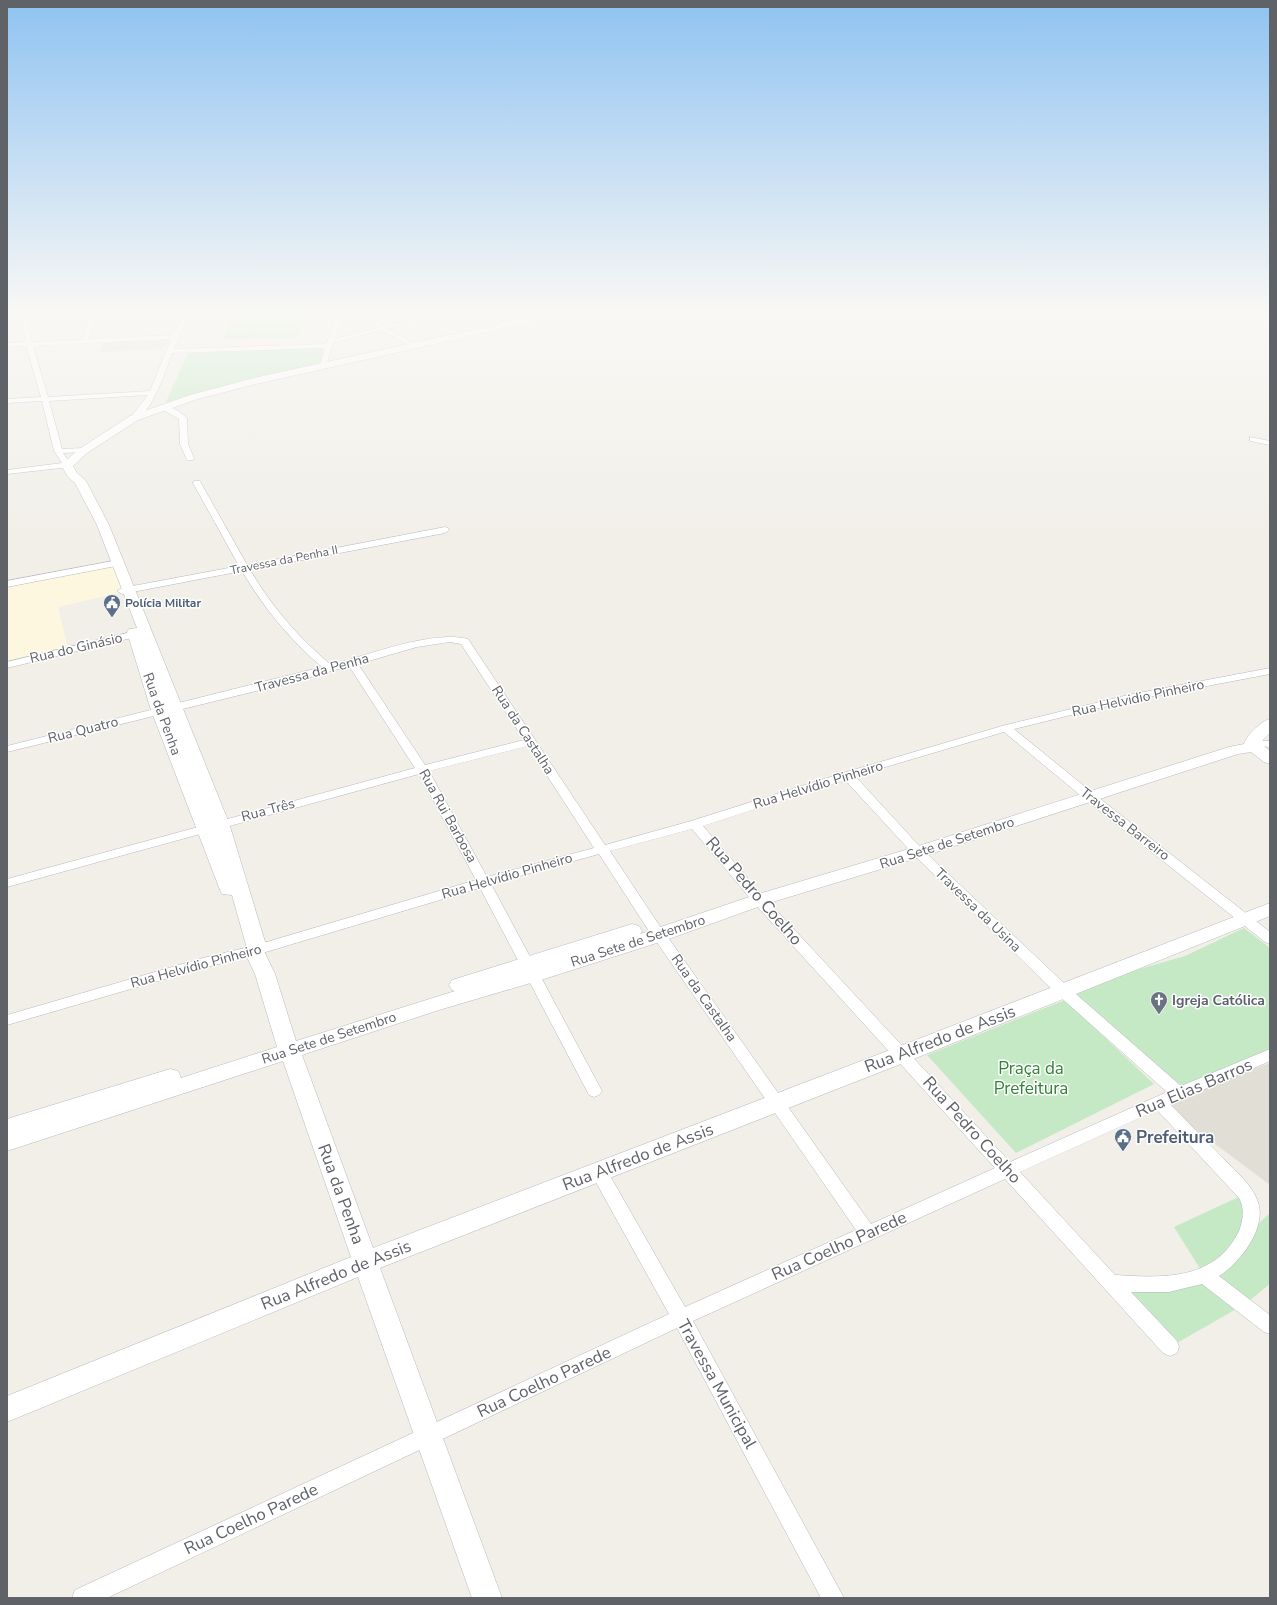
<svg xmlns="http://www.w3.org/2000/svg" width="1277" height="1605" font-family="'Nunito Sans',sans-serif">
<rect width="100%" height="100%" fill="#f1efe8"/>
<path fill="#fef7e0" d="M113 567 123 592 58 607 68 649 7 665V585Z"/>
<path fill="#e1ded6" d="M168 339 165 348 100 352 103 342Z
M1270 1063V1185L1159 1102Z"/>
<path fill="#c5e8c5" d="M236 313H308L299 337 223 339Z
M323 348 322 365 168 404 166 402 188 353Z
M1244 928 1270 948V1055L1179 1093 1063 991 1185 956Z
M1065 1000 1154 1084 1016 1153 927 1055Z
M1245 1194 1251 1221 1209 1271 1270 1213V1284L1245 1304 1170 1347 1113 1283 1204 1275 1174 1227Z"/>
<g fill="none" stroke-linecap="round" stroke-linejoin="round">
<defs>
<path id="street" d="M21 313H27L32 342 82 340 89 313H95L89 339 173 335 184 313H190L174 349 326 344 338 313H344L335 339 376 328 371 326 392 313H399L380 325 382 326 445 313H456L387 329 417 345 418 346 415 348 381 330 333 343 326 366 323 368 320 366 325 348 172 353C166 370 152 414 134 420L130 418 148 395 49 401 62 449 84 448 88 450 84 452 63 453 71 465 70 467 7 474V470L62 463 54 451 42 401 7 403V399L41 397 26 346 7 347V343L26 342ZM171 339 150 391 48 397 33 346Z
M479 313H487L509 325 504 326Z
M161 405C170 405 181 412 187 418L188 444 194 458 193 460H187L180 444 179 419 161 409Z
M1250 437 1270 441V445L1250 441Z
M194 481H200L201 483 247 565 445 527 448 528 449 530 445 533 250 570C273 608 297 636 331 665 368 655 432 630 468 639L605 845 691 821 843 773 1002 726 1128 695 1270 668V674L1128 701 1014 729 1094 794 1270 932V944L1265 942 1086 800 1004 732 855 776 922 849 1068 987 1181 1086 1270 1049V1061L1170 1104C1187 1121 1204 1139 1222 1157 1234 1170 1252 1184 1258 1202 1267 1228 1240 1263 1219 1276L1270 1315V1334L1264 1332 1202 1284 1169 1292H1131L1177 1341 1179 1347 1177 1353 1170 1356 1163 1353 1005 1179 693 1321 844 1598H821L677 1328 107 1598H72L75 1590 669 1314 593 1177 591 1172 593 1167 599 1165 605 1167 685 1307 856 1230 647 928 599 854 491 884 602 1091 599 1095 594 1097 589 1095 480 888 259 954 203 968 7 1025V1015L203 958 253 946 476 880 419 774 7 887V879L415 768 349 666 297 681 7 752V746L322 667C289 639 264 608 242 571L122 594 117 591 122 588 239 566 193 483ZM450 642 461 644 524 740 425 765 358 664 417 647ZM528 746 594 848 487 877 429 771ZM845 780 914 855 1058 995 1167 1092 1010 1162 764 897 703 826ZM692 829 754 903 995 1168 871 1224 657 922 610 851ZM1157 1110 1239 1198C1245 1208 1243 1221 1239 1231 1215 1281 1162 1278 1115 1275L1020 1172Z
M118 560 121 561 123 563 121 565 7 587V581Z
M144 629 148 630 149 632 148 634 7 668V662Z
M1251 740 1270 741V747L1247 745 1245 743 1247 741Z"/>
<path id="secondary" d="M548 313H564L560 316 256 384 198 399 138 420 87 453 73 466 77 473 86 481 109 525 229 823 266 945 264 951 275 974 296 1041 455 991 452 990 449 985 452 980 632 924 639 926 642 931 640 934 752 896 912 848 1229 747 1244 744C1246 736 1261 721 1270 719V733L1260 743 1270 751V764L1264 762 1251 752 1238 754 924 856 766 904 666 940 541 980 439 1010 302 1055 373 1248 895 1048 1270 903V916L911 1060 380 1268 502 1598H472L358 1277 7 1422V1396L351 1257 283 1061 7 1151V1119L170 1069 178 1071 181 1078 277 1047 255 974 244 951 246 945 232 895 222 894 220 890 151 710 127 632 129 629 137 628 97 525 75 483 68 477 61 465 79 449 130 416 190 395 254 378Z"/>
</defs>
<use href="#street" stroke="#b5b8bc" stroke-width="1"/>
<use href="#secondary" stroke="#b6babf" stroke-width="1"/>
<use href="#street" fill="#fff" fill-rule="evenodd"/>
<use href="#secondary" fill="#fff" fill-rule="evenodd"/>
</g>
<linearGradient id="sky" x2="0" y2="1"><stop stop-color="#8fc3f1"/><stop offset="0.58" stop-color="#f9f8f5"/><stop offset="1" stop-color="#f9f8f5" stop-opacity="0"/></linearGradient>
<rect width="1277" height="538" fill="url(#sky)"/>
<defs>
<symbol id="civic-pin" viewBox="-11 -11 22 30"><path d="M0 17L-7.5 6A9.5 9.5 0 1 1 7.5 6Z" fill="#5c6f8a" stroke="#fff"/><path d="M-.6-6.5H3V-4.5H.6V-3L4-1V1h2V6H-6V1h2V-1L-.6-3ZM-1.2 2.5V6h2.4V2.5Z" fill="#fff"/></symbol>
<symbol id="church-pin" viewBox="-11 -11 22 30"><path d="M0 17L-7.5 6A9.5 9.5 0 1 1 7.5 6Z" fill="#6b7280" stroke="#fff"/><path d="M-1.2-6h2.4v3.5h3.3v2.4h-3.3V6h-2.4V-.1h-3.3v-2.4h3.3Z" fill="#fff"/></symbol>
</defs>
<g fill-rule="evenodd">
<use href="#civic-pin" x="102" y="593" width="20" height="27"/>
<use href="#church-pin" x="1149" y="990" width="20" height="27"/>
<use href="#civic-pin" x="1113" y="1127" width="20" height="27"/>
</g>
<g text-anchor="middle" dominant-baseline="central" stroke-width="3" stroke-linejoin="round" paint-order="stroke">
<g font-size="12" fill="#5f6368" stroke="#fff">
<text transform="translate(284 560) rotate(-11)">Travessa da Penha II</text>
</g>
<g font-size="12" font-weight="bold" fill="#4e5e75" stroke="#fff" text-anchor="start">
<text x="125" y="603">Polícia Militar</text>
</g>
<g font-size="14" fill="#5f6368" stroke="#fff">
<text transform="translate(76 648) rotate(-13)">Rua do Ginásio</text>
<text transform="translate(312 673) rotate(-15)">Travessa da Penha</text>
<text transform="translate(1138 698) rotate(-12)">Rua Helvidio Pinheiro</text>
<text transform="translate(162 714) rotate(70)">Rua da Penha</text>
<text transform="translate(83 730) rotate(-14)">Rua Quatro</text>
<text transform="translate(523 730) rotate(57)">Rua da Castalha</text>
<text transform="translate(818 785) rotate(-17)">Rua Helvídio Pinheiro</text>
<text transform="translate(268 810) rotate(-15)">Rua Três</text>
<text transform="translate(448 816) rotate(61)">Rua Rui Barbosa</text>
<text transform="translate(1125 824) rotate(38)">Travessa Barreiro</text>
<text transform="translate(947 843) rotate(-18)">Rua Sete de Setembro</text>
<text transform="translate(507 876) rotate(-16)">Rua Helvídio Pinheiro</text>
<text transform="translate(978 910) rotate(44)">Travessa da Usina</text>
<text transform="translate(638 941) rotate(-18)">Rua Sete de Setembro</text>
<text transform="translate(196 966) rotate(-15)">Rua Helvídio Pinheiro</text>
<text transform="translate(704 998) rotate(55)">Rua da Castalha</text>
<text transform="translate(329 1038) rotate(-18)">Rua Sete de Setembro</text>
</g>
<g font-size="14" font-weight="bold" fill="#5b616d" stroke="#fff" text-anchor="start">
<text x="1172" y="1000">Igreja Católica</text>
</g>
<g font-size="17" fill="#5f6368" stroke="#fff">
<text transform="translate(754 891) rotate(49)">Rua Pedro Coelho</text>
<text transform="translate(940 1039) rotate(-21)">Rua Alfredo de Assis</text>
<text transform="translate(1194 1088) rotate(-23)">Rua Elias Barros</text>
<text transform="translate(972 1130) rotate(48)">Rua Pedro Coelho</text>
<text transform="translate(638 1157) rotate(-21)">Rua Alfredo de Assis</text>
<text transform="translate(341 1194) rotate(70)">Rua da Penha</text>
<text transform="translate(839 1246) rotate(-24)">Rua Coelho Parede</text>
<text transform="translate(336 1275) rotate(-22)">Rua Alfredo de Assis</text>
<text transform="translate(544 1382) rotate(-25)">Rua Coelho Parede</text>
<text transform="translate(717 1384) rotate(61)">Travessa Municipal</text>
<text transform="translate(251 1519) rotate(-25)">Rua Coelho Parede</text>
</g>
<g font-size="17" fill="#348238" stroke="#fff">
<text x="1031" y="1068">Praça da<tspan x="1031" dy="20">Prefeitura</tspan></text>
</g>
<g font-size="17" font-weight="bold" fill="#4e5e75" stroke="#fff" text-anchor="start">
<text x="1136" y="1137">Prefeitura</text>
</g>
</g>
<rect width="1277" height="1605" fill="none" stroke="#5f6368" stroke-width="16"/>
</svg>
